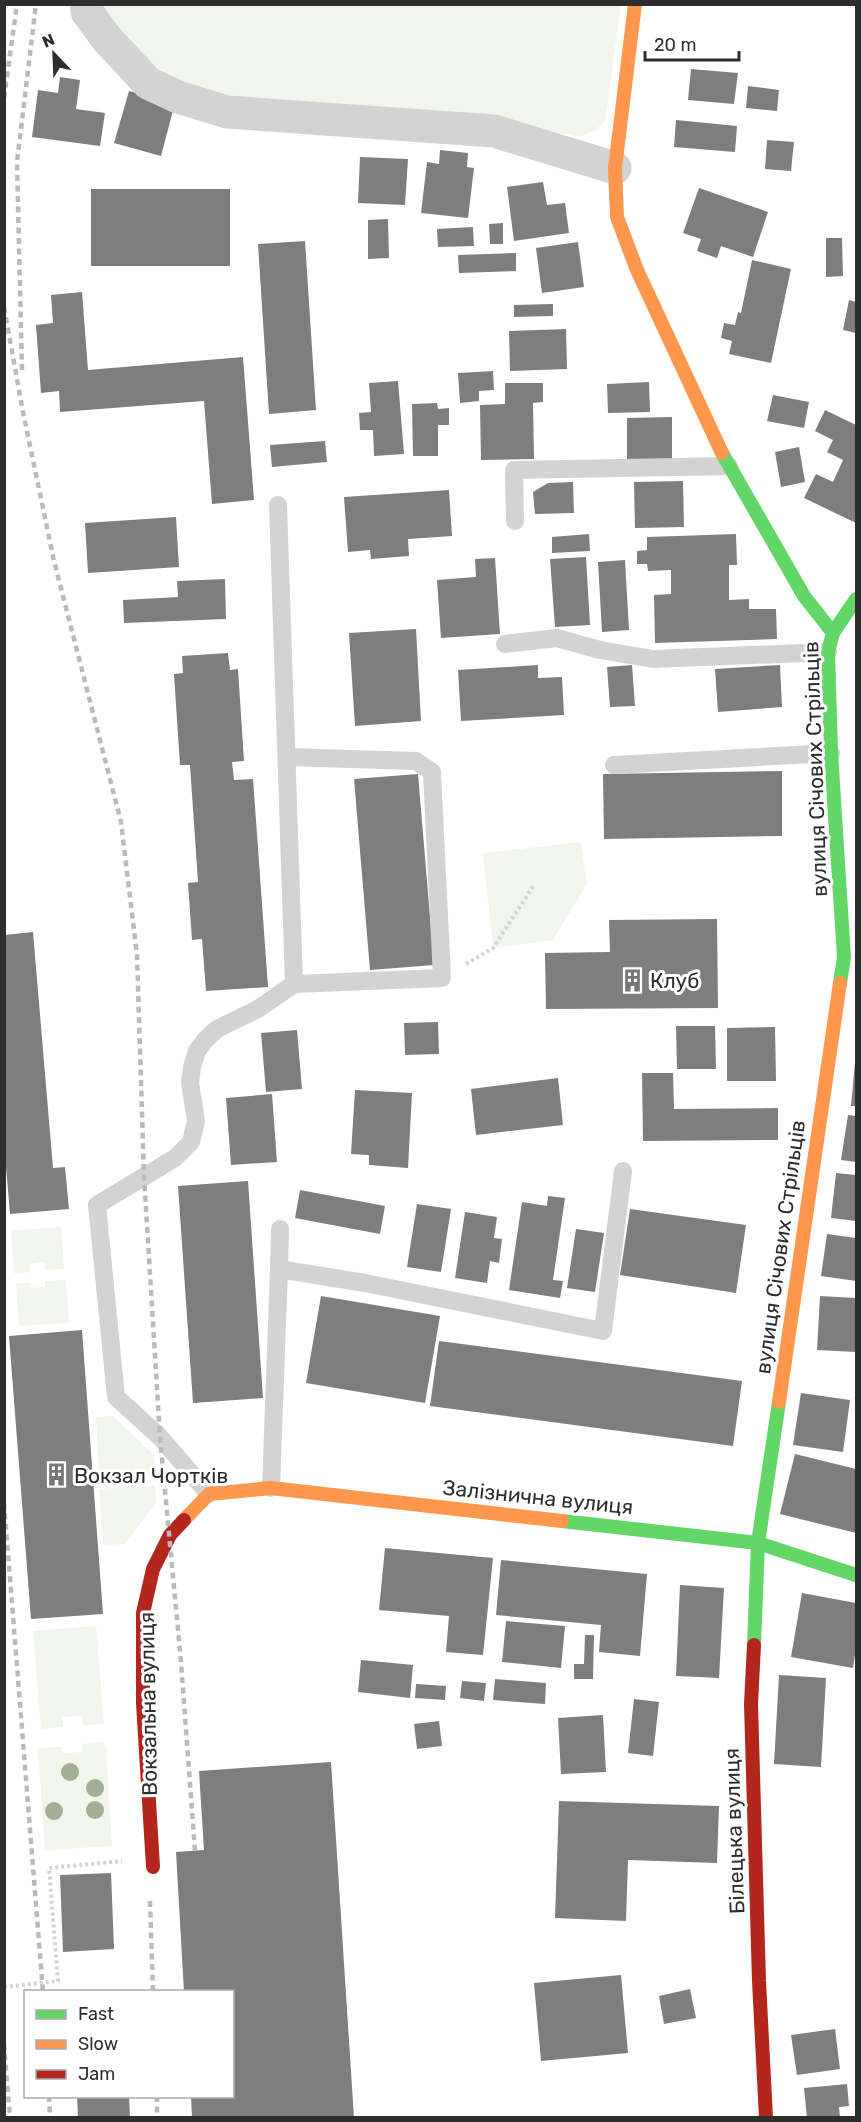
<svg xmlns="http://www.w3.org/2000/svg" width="861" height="2122" font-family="Rubik,sans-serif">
<rect width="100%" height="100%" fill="#fff"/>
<path fill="#f1f5eb" d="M98 5H621L605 121 596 130 580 137 496 120 229 100 155 73Z
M581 842 587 884 553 940 493 948 483 853Z
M61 1227 64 1269 45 1270 44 1262 30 1264V1272L14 1273 11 1231Z
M66 1280 69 1323 19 1326 16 1283H31L32 1288 45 1287V1281Z
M113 1416 154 1455 155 1472 99 1475 96 1417Z
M155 1485 156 1503 125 1544 103 1545 99 1489Z
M96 1626 104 1724 83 1725 82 1716 63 1717V1727L41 1729 33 1631Z
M104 1742 106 1750 112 1846 45 1850 38 1748 62 1747 63 1753 82 1752V1744Z"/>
<path fill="#7e7e7e" d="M691 69 738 73 734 104 688 100Z
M60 77 80 80 76 109 105 113 100 146 32 137 38 90 58 93Z
M748 86 779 90 777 111 746 108Z
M129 91 175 103 161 156 114 143Z
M676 120 737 126 735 152 674 147Z
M767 140 794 142 791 171 765 169Z
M440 150 468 153 467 167 474 168 468 218 421 213 427 162 439 164Z
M360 157 408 159 405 205 358 203Z
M543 182 547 205 565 203 569 233 514 241 507 187Z
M699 188 768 212 753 257 721 246 717 258 697 251 701 239 683 233Z
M91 189H230V266H91Z
M388 219 389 258 368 259V220Z
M503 223V244H490L489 224Z
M473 227 474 246 438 247 437 229Z
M826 238H842L843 276 826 277Z
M305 241 316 410 269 414 258 244Z
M578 242 584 287 542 293 536 248Z
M516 253V271L459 273 458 255Z
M752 260 791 269 771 363 729 354 732 341 721 338 724 323 735 325 738 312 741 313Z
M82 292 88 370 243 357 254 500 212 504 204 401 60 412 59 391 41 393 36 325 53 323 51 295Z
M849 300 856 302V333L843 330Z
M553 304V316L514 317V305Z
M566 329 567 369 510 371 509 331Z
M493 371 494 390 479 391V401L460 403 458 373Z
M398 381 404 454 374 456 373 430H360L359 413 371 412 369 383Z
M649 382 650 412 608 413 607 384Z
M505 383H543V402L533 403 534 459 481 460 480 405 505 404Z
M773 395 809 402 804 428 767 421Z
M437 403 438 409 449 408V425H438V456H413L412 404Z
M825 410 856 425V523L804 498 816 474 833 482 843 460 827 452 833 440 815 431Z
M672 417V462L627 463V418Z
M325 441 327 462 272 467 270 445Z
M799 447 805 482 781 487 775 452Z
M683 481 684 527 635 528 634 482Z
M573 482 574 513 535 514 533 492 548 483Z
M449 490 452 536 408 539 409 556 371 559 370 550 348 552 344 497Z
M176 517 179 567 88 573 85 523Z
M589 534 590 551 552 553V537Z
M736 534 737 565H729V600L749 599V609H776L777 639 655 643 654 595 671 594V570L648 571 647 564H637V551L647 550V537Z
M586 557 590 625 555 627 550 559Z
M495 558 500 634 441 638 437 580 476 577 475 559Z
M625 560 629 630 602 632 598 562Z
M225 579 226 619 124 623 123 600 178 597 177 581Z
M416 629 421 721 355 726 349 633Z
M228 653 230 670 238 669 244 761 232 762 234 780 253 779 268 987 206 991 202 939 192 940 188 883 198 882 190 765H180L174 674 183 673 182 656Z
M538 665V678L562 677 564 715 461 721 458 670Z
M632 665 635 706 610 707 607 667Z
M780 665 782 707 718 712 715 669Z
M782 771V836L604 839 603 774Z
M418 774 434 965 370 970 354 779Z
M717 919 718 1008 546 1009 545 953 610 952 609 920Z
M33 932 53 1168 65 1167 69 1209 10 1214 4 1143V935Z
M438 1022 439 1054 405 1055 404 1023Z
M676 1026H715L716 1069H677Z
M775 1027 776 1081H727V1028Z
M297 1030 302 1089 266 1092 261 1033Z
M855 1062H856V1106H851Z
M642 1073H673L674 1109 778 1108V1140L643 1141Z
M558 1078 563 1125 476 1135 471 1089Z
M355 1090 412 1093 408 1168 369 1165V1155L351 1154Z
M272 1094 277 1162 231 1165 226 1098Z
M848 1115 856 1116V1162L841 1160Z
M836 1173 856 1175V1221L831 1218Z
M248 1181 263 1398 193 1403 178 1186Z
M300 1190 385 1206 380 1234 295 1218Z
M548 1196 565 1198 553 1280 563 1281 560 1298 509 1290 522 1202 547 1206Z
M417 1204 451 1209 441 1272 407 1267Z
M630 1209 746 1225 736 1293 620 1275Z
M465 1212 497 1217 494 1238 502 1239 499 1263 490 1261 487 1283 455 1278Z
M576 1229 604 1233 595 1292 567 1288Z
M827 1234 856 1238V1281L821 1276Z
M321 1296 440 1316 425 1403 306 1383Z
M820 1296 856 1298V1352L817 1350Z
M82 1330 103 1614 31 1619 9 1336Z
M439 1341 742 1381 733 1446 430 1406Z
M801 1393 850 1400 843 1452 793 1445Z
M795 1454 856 1469V1533L780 1514Z
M385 1548 493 1558 483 1655 446 1652 449 1616 379 1610Z
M501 1560 647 1574 640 1656 599 1652 601 1625 496 1615Z
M680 1585 724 1588 719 1678 676 1676Z
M802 1593 856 1603V1648L853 1668 791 1657Z
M506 1621 565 1626 561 1668 502 1662Z
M585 1635H594L593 1679H574V1664H584Z
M361 1660 413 1665 410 1698 358 1692Z
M779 1675 826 1678 821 1767 774 1764Z
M495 1679 546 1683 545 1704 493 1700Z
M462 1681 486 1683 484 1701 460 1698Z
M416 1684 446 1686 445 1700 415 1698Z
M634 1699 659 1702 653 1756 628 1753Z
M603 1715 606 1772 561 1774 558 1718Z
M439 1721 442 1746 417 1749 414 1724Z
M331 1762 354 2118H192L191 2096H232V1992H184L176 1852 204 1850 199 1771Z
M559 1801 719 1806 717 1863 628 1860 626 1921 555 1918Z
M111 1873 114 1949 63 1952 60 1875Z
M621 1975 628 2053 541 2061 534 1983Z
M690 1989 696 2018 664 2024 659 1996Z
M835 2029 840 2069 797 2075 791 2035Z
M847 2084 849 2106 839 2107 840 2118H807L804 2088Z
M77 2096H129L130 2118H78Z"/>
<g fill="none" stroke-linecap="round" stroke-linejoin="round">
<path stroke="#d3d3d3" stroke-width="4" stroke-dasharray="3 3" stroke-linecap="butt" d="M466 964 493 948 534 885
M4 1987 58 1981 49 1868 122 1861"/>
<path stroke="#d3d3d3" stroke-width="18" d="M515 521 514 470 729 466
M505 644 557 638 600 650 653 659 828 652
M287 757 416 761 432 772 442 978 294 984
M614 765 831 753
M279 1269 280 1229
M271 1488 279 1269 365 1283 603 1331 623 1171
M209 1494 160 1437 116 1397 97 1205 175 1158 191 1142 196 1121 190 1083 192 1067 197 1051 206 1039 217 1029 258 1009 294 984 278 505"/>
<path stroke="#d3d3d3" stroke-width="33" d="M86 4 87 12 107 39 148 83 178 97 227 112 494 131 615 168"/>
<path stroke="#63d668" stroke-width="14" d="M722 453 804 596 833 633
M840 983 844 957 831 753 828 652 833 633 856 599
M562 1521 758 1543 856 1575
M754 1645 758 1543 779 1402"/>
<path stroke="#ff974d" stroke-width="14" d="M635 4 615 168 617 217 637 270 722 453
M779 1402 840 983
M184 1520 209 1494 271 1488 562 1521"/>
<path stroke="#b3261e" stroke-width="14" d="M754 1645 751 1704 759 1981 766 2118
M153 1867 143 1703V1613L153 1569 170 1535 184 1520"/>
<path stroke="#bababa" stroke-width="4.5" stroke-dasharray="6 4.5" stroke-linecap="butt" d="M4 98 17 4
M4 307 23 412 54 561 121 822 137 955 144 1176 160 1437 181 1662 195 1851
M22 370 17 162 36 4
M4 1503 43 1992
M150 1901 153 1992
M4 2044 10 2118
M49 2096 50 2118
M157 2096V2118"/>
</g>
<g fill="#a1af92">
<circle cx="70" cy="1772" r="9"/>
<circle cx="95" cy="1788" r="9"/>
<circle cx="95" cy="1810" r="9"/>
<circle cx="54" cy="1811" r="9"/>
</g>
<defs>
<symbol id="building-bare" viewBox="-9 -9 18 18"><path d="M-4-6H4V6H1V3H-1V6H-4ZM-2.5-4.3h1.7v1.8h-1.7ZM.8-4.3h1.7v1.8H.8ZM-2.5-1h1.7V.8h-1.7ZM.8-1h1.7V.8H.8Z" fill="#777" stroke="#fff" stroke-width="2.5" paint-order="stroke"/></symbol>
</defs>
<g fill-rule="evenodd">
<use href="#building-bare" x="616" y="964" width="33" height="33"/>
<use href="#building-bare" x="40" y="1458" width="33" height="33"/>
</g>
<g text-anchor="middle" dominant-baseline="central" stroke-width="6" stroke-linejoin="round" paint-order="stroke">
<g font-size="21" fill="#2e2e2e" stroke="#fff">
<text transform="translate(815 769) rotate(-92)">вулиця Січових Стрільців</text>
<text transform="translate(780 1247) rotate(-82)">вулиця Січових Стрільців</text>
<text transform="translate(538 1497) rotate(6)">Залізнична вулиця</text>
<text transform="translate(148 1704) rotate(-91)">Вокзальна вулиця</text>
<text transform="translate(734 1831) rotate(-92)">Білецька вулиця</text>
</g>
<g font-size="21" fill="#2e2e2e" stroke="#fff" text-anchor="start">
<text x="650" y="980">Клуб</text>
<text x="74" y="1475">Вокзал Чортків</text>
</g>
</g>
<rect width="861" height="2122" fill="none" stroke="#2e2e2e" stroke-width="12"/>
<rect x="24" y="1990" width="210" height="108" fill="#ffffff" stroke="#ababab" stroke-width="1.5"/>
<rect x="36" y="2010" width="30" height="9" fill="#63d668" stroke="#ababab" stroke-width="1.5"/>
<text x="78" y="2020" font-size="18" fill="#2e2e2e">Fast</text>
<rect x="36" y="2040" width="30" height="9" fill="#ff974d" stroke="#ababab" stroke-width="1.5"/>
<text x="78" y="2050" font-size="18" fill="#2e2e2e">Slow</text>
<rect x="36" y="2070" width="30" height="9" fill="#b3261e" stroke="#ababab" stroke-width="1.5"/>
<text x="78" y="2080" font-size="18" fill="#2e2e2e">Jam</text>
<g transform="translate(54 54) rotate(337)" stroke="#ffffff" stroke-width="4.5" paint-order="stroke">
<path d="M0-4.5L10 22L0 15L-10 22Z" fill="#2e2e2e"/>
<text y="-9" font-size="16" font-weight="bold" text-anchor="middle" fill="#2e2e2e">N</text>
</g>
<path d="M645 51v9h94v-9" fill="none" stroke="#2e2e2e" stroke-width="3"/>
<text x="654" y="51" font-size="18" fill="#2e2e2e" stroke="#ffffff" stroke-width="4.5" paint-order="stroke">20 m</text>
</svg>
